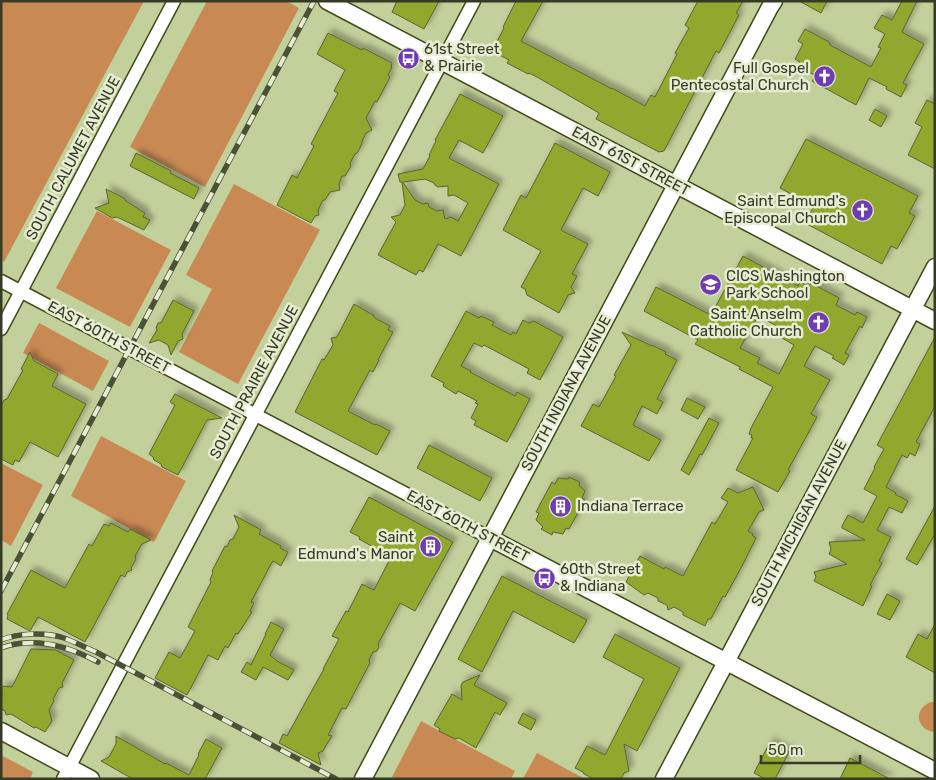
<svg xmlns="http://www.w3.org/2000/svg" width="936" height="780" font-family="Rubik,sans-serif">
<defs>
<filter id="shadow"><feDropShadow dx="4.5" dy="-4.5" stdDeviation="2.5" flood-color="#0004"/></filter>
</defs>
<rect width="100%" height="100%" fill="#c2d09b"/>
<path fill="#c98953" d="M1 1H144L4 262 1 260Z
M207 1H286L299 8 205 187 130 147Z
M234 184 320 230 238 384 179 352 212 289 186 275Z
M97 211 171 250 130 327 56 288Z
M39 323 109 361 93 391 23 353Z
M101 436 186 481 154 542 71 496Z
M1 463 43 485 11 546 1 540Z
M931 702H935V732H934C916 729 913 709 931 702Z
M421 721 515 771 511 779H396L392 777Z
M537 753 585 779H523Z
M1 755 33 772 30 779H1Z"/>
<path fill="#90a82d" stroke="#596434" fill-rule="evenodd" filter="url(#shadow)" d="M397 1H439L424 29 392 12Z
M516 1H543L521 41 612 89V88L645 106 651 95 655 97 677 54 675 53 689 28 685 25 698 1H743L736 13 739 15 719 53 716 51 664 151 659 152 596 119 599 113 537 77 529 73 528 74 507 63 509 60 492 51 504 28 503 27Z
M799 1H827L821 13Z
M902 1H917L902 32 924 44 903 83 907 85 901 97 886 89 887 87 869 78 856 105 812 81 816 76 798 66 800 62 795 59 803 44 798 41 805 29 829 42 830 45 871 67 881 48 878 47 885 34 874 28 882 15 892 20Z
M328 33 362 50 363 48 392 63 391 66 392 67 388 75 390 77 377 102 375 101 366 118 372 130 366 133 362 141V143L359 150 357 153 355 154 350 163 351 166 345 176H342L339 184 340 190 330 192 325 200H323L318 210 319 215 315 216 311 223 277 205 292 175 297 178 314 146 311 144 338 93 334 91 345 70 317 54Z
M460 94 503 116 483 153 459 140 449 158 499 184 461 256 438 244 423 272 419 270 416 275 378 255 396 222 391 217 400 215 405 205 402 182H400L398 174 423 169 430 156 429 155 436 141 435 140ZM425 179 434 183 435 185 438 187 448 186V196L454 195 468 203 458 221 451 217 445 219 443 210 437 211 429 207 428 203 423 204 415 200 403 182Z
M927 100 935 104V169L908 155 922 127 915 123Z
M875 109 887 116 881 127 869 120Z
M806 139 918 196 909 213 915 216 897 249 891 246 882 264 805 223 814 206 780 188Z
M555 143 610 172 598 196 583 188 561 230 588 244 572 274 577 276 571 287 575 293 568 295 559 313 527 295 525 289 521 287 541 251 503 230 521 195 526 198Z
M136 153 171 171 170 173 199 188 194 199 130 166Z
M106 189 124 198 126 201 145 213 143 217 150 220 144 230 117 217 112 218 95 208 109 203Z
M743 256 798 286 800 282 809 286 811 283 839 298 836 305 855 315 857 312 867 317 862 328 860 326 845 353 849 355 844 365 832 358 834 356 815 346 804 366 830 380 811 414 817 417 788 470 790 471 778 492 736 470 753 438H751L752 435 749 434 751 428 773 387 739 369 740 367 695 344 698 340 644 311 656 287 711 315ZM758 316 777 326 775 330 783 335 782 338 794 345 779 374 757 363 760 358 740 348Z
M173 300 194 311 182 334 183 339 178 341 171 355 168 345 159 340 149 343 157 330 156 328 158 323H161Z
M354 304 373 315 375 318 390 326 388 330 393 332 378 360H379L373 372 370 370 348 411 375 425 376 424 390 431 377 455 295 412 322 359 324 360 333 345 331 338 337 337Z
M466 311 479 318 481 316 494 322 492 325 511 335 513 332 516 334 523 320 529 323 534 321 563 337 540 380 527 373 529 369 484 345 482 347 474 343 461 366 471 371 470 372 515 396 517 392 530 399 507 442 474 425 476 421 471 418 478 404 475 403 477 401 458 391 456 394 443 386 444 383 431 376Z
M622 332 650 345 654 346 666 352 665 354 677 360 657 399 663 402 657 414 642 406 633 425 661 440 649 461 581 426 593 404 599 407 616 376 614 375 631 345Z
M935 337V406L916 442 920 444 915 456 910 453 907 458 902 455 886 487 896 493 895 494 908 501 902 513 889 507 877 530 891 537 879 561 882 563 870 585 872 586 863 606 814 581 816 577 814 572 847 564 829 554 831 549 829 542 865 540 842 528V526L848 515 863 523 877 496 864 489 875 468 874 467 884 449 877 445Z
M30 352 34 361 58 374 52 386 86 404 58 457 30 442 19 462 15 460 13 465 1 459V406L4 400 7 399 23 370 21 369Z
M175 394 222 418 207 420 178 475 162 467 161 464 154 460 153 457 149 454 175 405 170 402Z
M687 398 705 407 698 419 681 410Z
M709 418 719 423 702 455 700 454 689 475 681 470Z
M429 445 492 478 480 501 417 468Z
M569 477 580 482 579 485 585 491 582 498 585 500 569 529 566 528 563 534 553 532 552 535 541 529 543 527 536 520 539 513 536 512 552 482 555 484 558 478 568 479Z
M753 487 764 510 759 512 748 531 753 534 752 535 756 538 741 568 725 597 723 596 715 611 711 619H708L705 626 683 615V612L674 607 668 610 667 605 658 601V598L648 593 644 595 626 582 640 556 664 569 665 567 683 576 712 522 715 524 728 502 721 498 728 488 738 493Z
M369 497 453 542 415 611 400 603 378 644 379 647 377 651 373 652 369 660 370 663 351 699 346 709 342 708 328 735 332 736 328 742 323 751 318 753 321 765 279 743 283 734 287 736 310 694 324 669H323L339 639 332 636 346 611 348 612 362 584 374 590 391 557 359 539 360 537 350 532Z
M935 506V534L917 565 906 559Z
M234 515 261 530 259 534 281 546 280 548 288 552 281 566 273 561 271 564 251 602 254 603 250 611 252 612 238 634 236 633 228 648 225 646 218 660 208 655 187 695 155 678 169 652 180 658 195 631 188 627 211 582 210 580 213 572 212 571 225 546 227 547 230 540 233 539 239 527Z
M111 523 128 532 130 529 151 540 142 544 135 556 136 559 131 568 132 570 127 572 125 577 121 575 85 642 38 617 30 631 7 619 8 615 7 614 31 570 65 588 89 544 92 546 104 524 109 526Z
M502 576 587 620 574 643 513 611 482 672 458 659Z
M887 594 900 601 890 620 877 614Z
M271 622 284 629 270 655 277 661 294 670 288 680 263 667 256 680 241 672 247 662 251 665 266 634H265Z
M935 624V673L906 657 918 634 927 639Z
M615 634 680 668 637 751 624 744 629 771 624 773 621 779H594L584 774 583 772 575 768 587 746 605 755 644 679 603 657Z
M31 649 56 650 74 660 62 683 63 687 59 688 53 699 54 701 49 710 52 721 45 732 36 727 34 728 11 714 6 715 5 711 1 709 2 692 1 686 12 687Z
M480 675 474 685 507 703 500 715 495 712 476 748 459 738 455 739 439 731 440 729 434 725 452 694 462 700 461 685 463 682Z
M523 713 536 720 531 730 518 723Z
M116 736 165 764 166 763 189 775 199 755 198 754 206 739 222 748 205 779H136L131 778 101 761 109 757 116 744Z
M770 742 789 752 775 779H765L754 773Z
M850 758 890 779H840Z"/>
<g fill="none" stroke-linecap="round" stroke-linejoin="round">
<defs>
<path id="minor" d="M1 281 490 538
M1 329 174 1
M63 779 474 1"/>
<path id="tertiary" d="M327 1 935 321
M490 538 935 771
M1 731 91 779
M363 779 770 7 774 1
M664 779 935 267"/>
</defs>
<use href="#minor" stroke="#404b1a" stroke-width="15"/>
<use href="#tertiary" stroke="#404b1a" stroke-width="19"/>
<use href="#minor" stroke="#fff" stroke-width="12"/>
<use href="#tertiary" stroke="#fff" stroke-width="16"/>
<defs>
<path id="rail" d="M1 591 314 1
M1 640C18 633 46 632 64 638 75 642 86 648 96 652L336 779
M1 648C34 636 68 646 98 662"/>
</defs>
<use href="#rail" stroke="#4a5136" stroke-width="5.5"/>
<use href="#rail" stroke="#e6edd3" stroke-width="4" stroke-dasharray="11" stroke-linecap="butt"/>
</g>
<defs>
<symbol id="bus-disc" viewBox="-11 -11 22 22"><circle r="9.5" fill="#713cb3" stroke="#e6edd3"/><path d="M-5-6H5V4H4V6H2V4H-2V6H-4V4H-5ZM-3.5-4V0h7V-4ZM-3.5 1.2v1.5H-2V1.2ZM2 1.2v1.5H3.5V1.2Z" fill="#fff"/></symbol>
<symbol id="church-disc" viewBox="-11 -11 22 22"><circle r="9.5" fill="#713cb3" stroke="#e6edd3"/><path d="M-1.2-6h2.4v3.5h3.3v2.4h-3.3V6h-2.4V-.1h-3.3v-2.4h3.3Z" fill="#fff"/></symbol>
<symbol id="school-disc" viewBox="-11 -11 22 22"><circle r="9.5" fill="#713cb3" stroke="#e6edd3"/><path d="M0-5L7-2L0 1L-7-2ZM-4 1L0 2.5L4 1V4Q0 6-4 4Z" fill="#fff"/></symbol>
<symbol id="building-disc" viewBox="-11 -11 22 22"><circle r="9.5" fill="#713cb3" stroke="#e6edd3"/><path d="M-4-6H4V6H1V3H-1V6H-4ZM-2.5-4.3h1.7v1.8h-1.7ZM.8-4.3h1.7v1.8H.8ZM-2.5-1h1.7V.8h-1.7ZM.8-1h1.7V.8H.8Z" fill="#fff"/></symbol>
</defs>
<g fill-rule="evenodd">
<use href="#bus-disc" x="396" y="46" width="25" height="25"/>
<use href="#church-disc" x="812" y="64" width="25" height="25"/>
<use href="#church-disc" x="850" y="198" width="25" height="25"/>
<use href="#school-disc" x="698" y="272" width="25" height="25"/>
<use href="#church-disc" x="806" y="310" width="25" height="25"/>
<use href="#building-disc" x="548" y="494" width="25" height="25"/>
<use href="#building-disc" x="418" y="534" width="25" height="25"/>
<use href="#bus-disc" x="532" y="566" width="25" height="25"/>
</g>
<g text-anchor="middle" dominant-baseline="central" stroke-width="5" stroke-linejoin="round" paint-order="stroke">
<g font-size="15" fill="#353b25" stroke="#e6edd3" text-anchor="start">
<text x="424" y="49">61st Street<tspan x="424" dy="17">&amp; Prairie</tspan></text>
<text x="809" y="68" text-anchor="end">Full Gospel<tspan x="809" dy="17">Pentecostal Church</tspan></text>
<text x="846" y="201" text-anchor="end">Saint Edmund's<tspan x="846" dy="17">Episcopal Church</tspan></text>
<text x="726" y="276">CICS Washington<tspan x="726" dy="17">Park School</tspan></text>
<text x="802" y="314" text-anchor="end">Saint Anselm<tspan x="802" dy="17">Catholic Church</tspan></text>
<text x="577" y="506">Indiana Terrace</text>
<text x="414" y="537" text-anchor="end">Saint<tspan x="414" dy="17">Edmund's Manor</tspan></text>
<text x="560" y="569">60th Street<tspan x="560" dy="17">&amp; Indiana</tspan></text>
</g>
<g font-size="15" fill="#353b25" stroke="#e6edd3">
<text transform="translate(73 158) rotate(-62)">SOUTH CALUMET AVENUE</text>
<text transform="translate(631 161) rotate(28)">EAST 61ST STREET</text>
<text transform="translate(109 337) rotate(28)">EAST 60TH STREET</text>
<text transform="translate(254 382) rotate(-62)">SOUTH PRAIRIE AVENUE</text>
<text transform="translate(566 393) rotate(-62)">SOUTH INDIANA AVENUE</text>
<text transform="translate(799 523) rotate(-62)">SOUTH MICHIGAN AVENUE</text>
<text transform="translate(468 526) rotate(28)">EAST 60TH STREET</text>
</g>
</g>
<rect width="936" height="780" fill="none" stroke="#353b25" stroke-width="5"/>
<path d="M761 755v8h99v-8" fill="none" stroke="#353b25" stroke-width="2.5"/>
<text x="768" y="755" font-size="15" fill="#353b25" stroke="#e6edd3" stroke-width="4" paint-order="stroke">50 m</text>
</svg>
